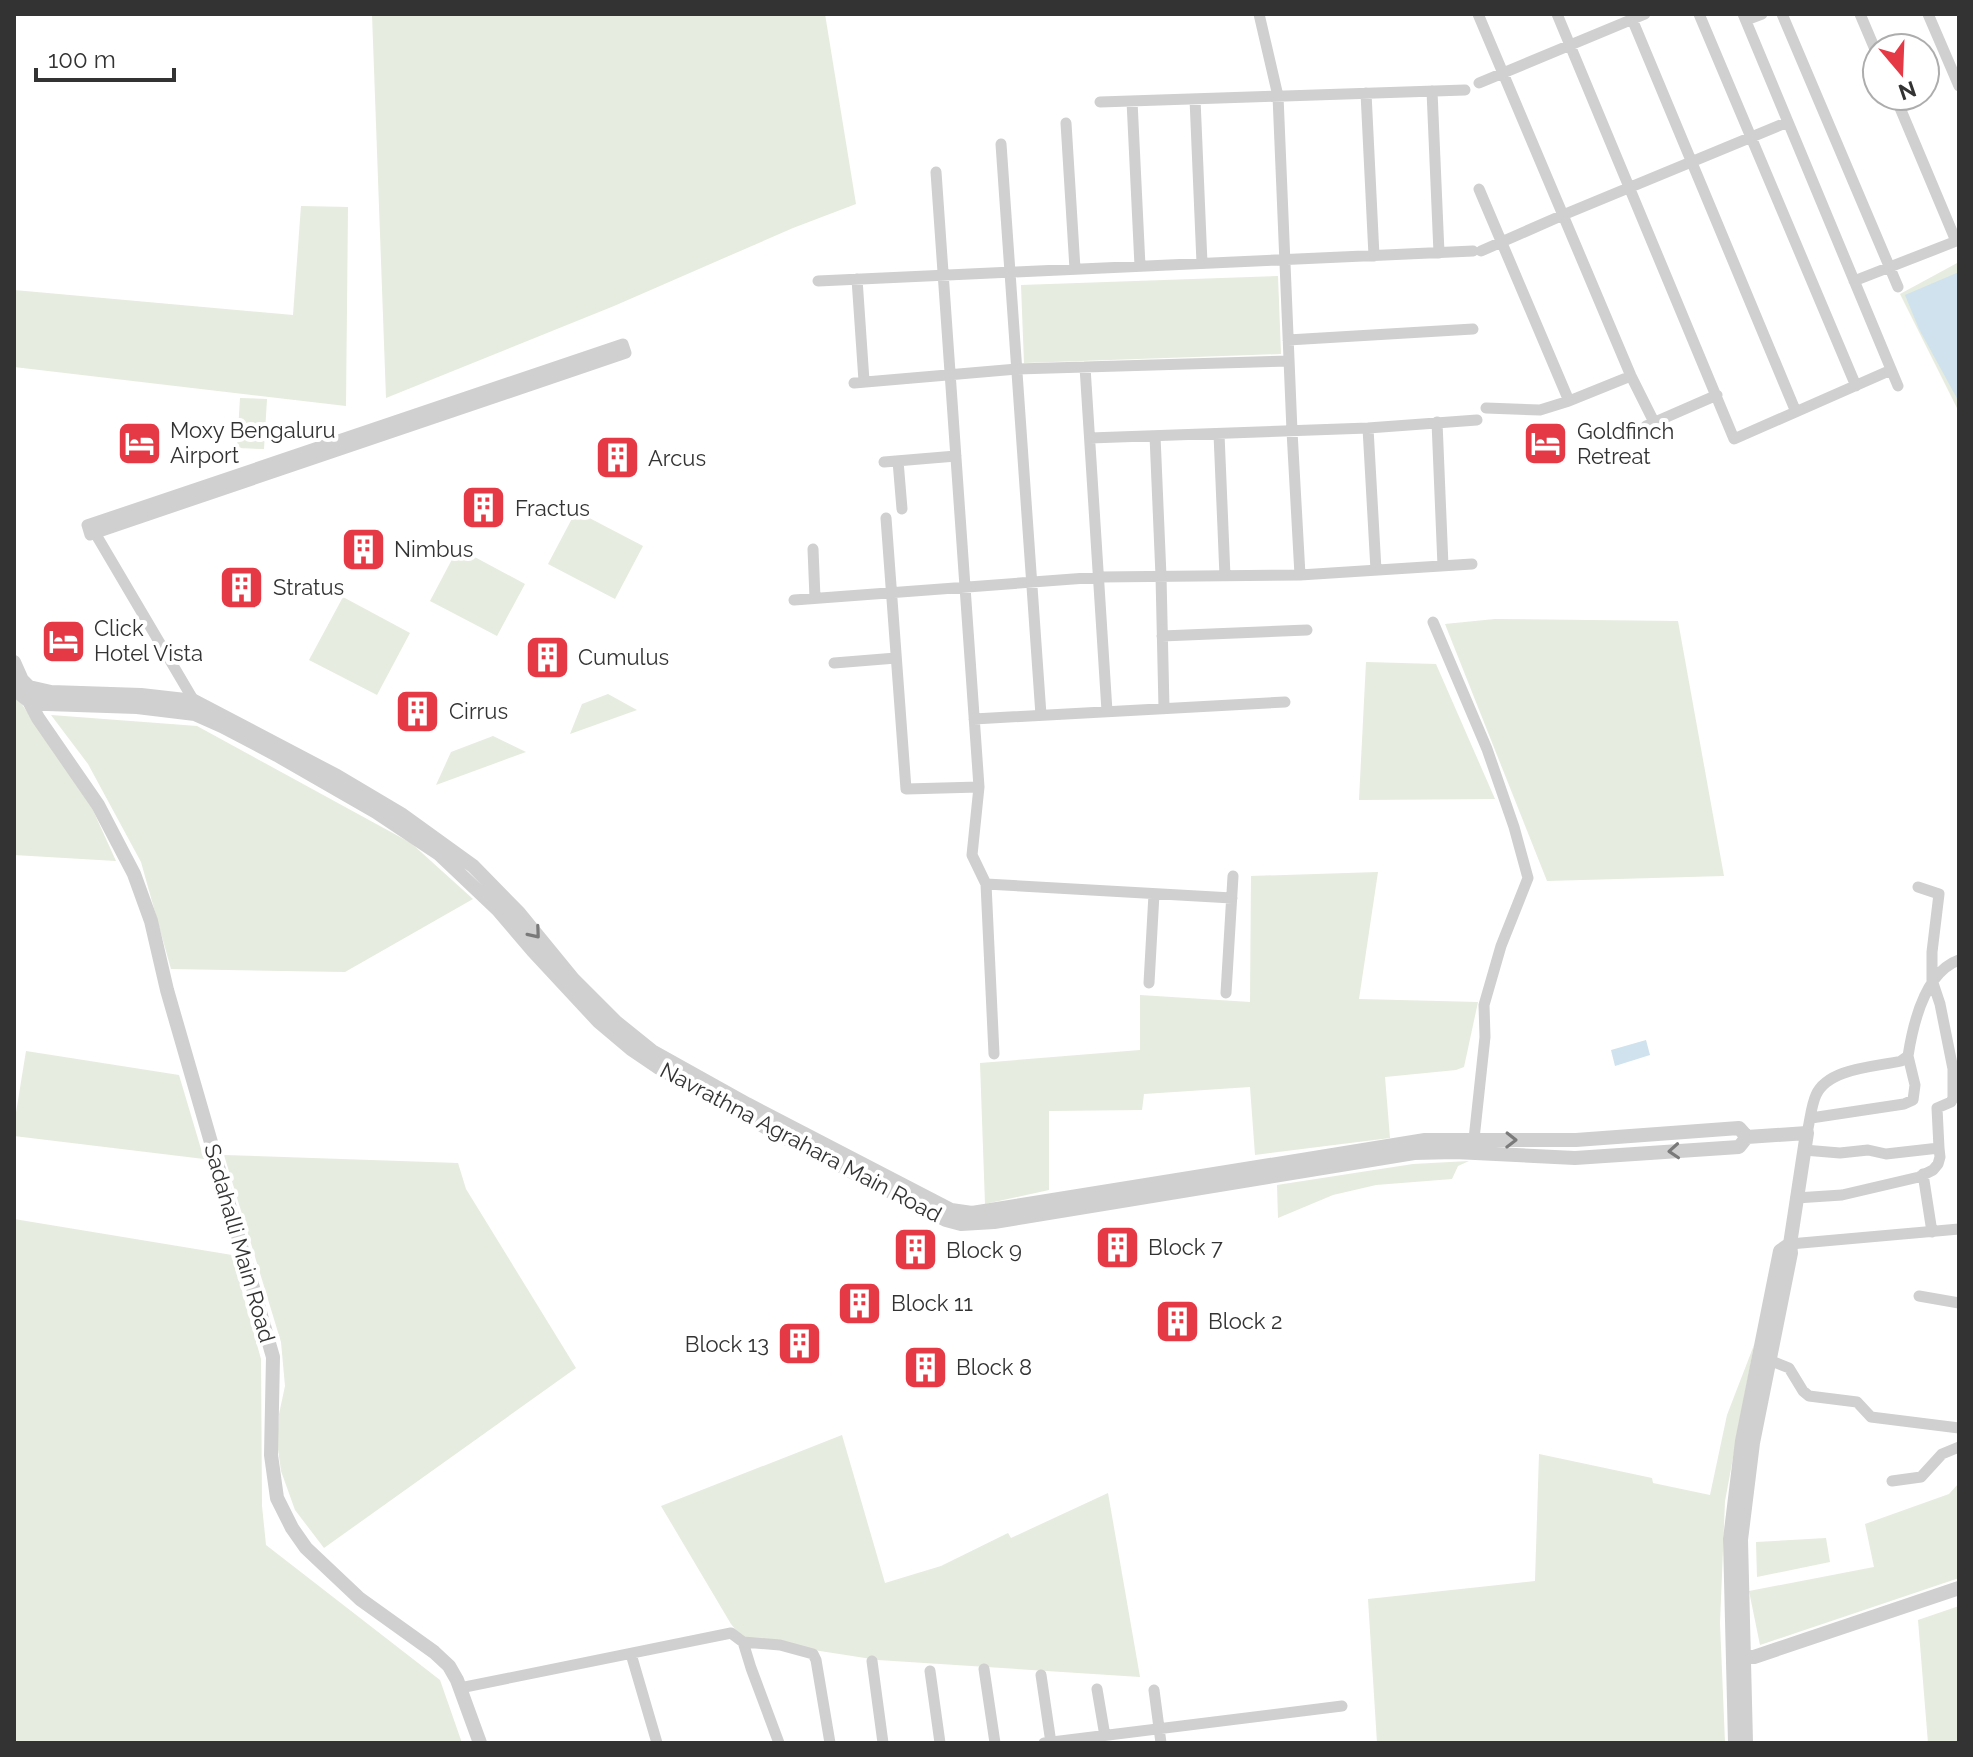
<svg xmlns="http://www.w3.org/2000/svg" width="1973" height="1757" font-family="Raleway,sans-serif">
<rect width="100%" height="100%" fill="#fff"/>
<path fill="#e6ecdf" d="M372 14H825L856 204 793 228 614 306 386 398Z
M301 206 348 207 346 406 14 367V290L293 315Z
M1959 262V412L1900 294Z
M1278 276 1281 354 1024 363 1021 285Z
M240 398 267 399 264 449 237 448Z
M576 511 643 546 615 599 548 564Z
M458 548 525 584 497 636 430 601Z
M343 597 410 633 377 695 309 660Z
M1495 619 1678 621 1724 876 1547 881 1445 624Z
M1366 662 1436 664 1495 799 1359 800Z
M608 694 637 710 570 734 582 704Z
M14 700H19L92 808 116 861 14 855Z
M51 715 197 726 411 843 473 899 345 972 171 969 141 862 88 764Z
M493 736 526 752 436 785 451 752Z
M1378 872 1359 999 1478 1002 1464 1067 1456 1070 1385 1077 1390 1138 1255 1155 1250 1087 1144 1094 1142 1110 1049 1111V1190L985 1204 980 1063 1140 1050V995L1250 1002 1251 876Z
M26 1051 179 1075 204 1159 14 1136V1125Z
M224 1155 458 1163 466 1189 576 1368 324 1548 295 1510 281 1471 277 1442 279 1414 285 1386 281 1342Z
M1469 1161 1458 1166 1452 1179 1376 1185 1333 1195 1278 1218 1277 1185 1413 1164Z
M14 1219 232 1255 261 1359 262 1506 266 1545 440 1680 462 1743H14Z
M1754 1345 1725 1501 1720 1623 1725 1743H1377L1368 1599 1535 1581 1539 1454 1652 1478 1653 1483 1710 1495 1727 1415Z
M842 1435 885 1583 941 1566 1008 1533 1011 1538 1108 1493 1140 1677 878 1660 743 1639 731 1624 661 1506Z
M1959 1483V1578L1760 1645 1749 1591 1874 1567 1865 1524 1949 1494Z
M1826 1538 1830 1562 1757 1577 1756 1542Z
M1959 1606V1743H1928L1918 1620Z"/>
<path fill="#cfe2ee" d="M1959 272V402L1919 329 1905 295Z
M1646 1040 1650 1055 1615 1066 1611 1050Z"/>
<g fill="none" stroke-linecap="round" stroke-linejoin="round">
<path stroke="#d0d0d0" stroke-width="11" d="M1259 14 1278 96 1292 431 1300 575
M1478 14 1631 376 1654 422
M1557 14 1734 439 1891 370
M1699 14 1856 386
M1743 14 1898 386
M1782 14 1898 287
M1860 14 1877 54
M1928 14 1959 86
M1632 19 1796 412
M1746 20 1762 14
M1479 83 1645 14
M1432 91 1439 253
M1366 93 1374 256
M1895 96 1956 241
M1195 99 1202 263
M1132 101 1140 266
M1100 102 1465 90
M1066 123 1075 269
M1001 144 1041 715
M936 172 979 787 972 855 986 884 994 1054
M1479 189 1569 401
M1481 251 1563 215 1788 122
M857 279 864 381
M818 281 1473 251
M1854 281 1959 240
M1288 340 1473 329
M623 344 626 353 90 535 87 525Z
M1085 367 1107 711
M854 383 1017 369 1289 361
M1486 408 1540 410 1569 401 1631 376
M1437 422 1443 566
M1646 426 1717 395
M1368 428 1376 570
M1219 434 1225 576
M1155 436 1161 576 1164 708
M1090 438 1368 428 1477 420
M898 461 902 509
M884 462 956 456
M886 518 906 789 979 787
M95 533 194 701
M813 549 815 598
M794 600 1100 577 1300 575 1472 564
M1433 622 1487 749 1514 827 1528 878 1501 946 1484 1005 1485 1037 1474 1139
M1162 636 1307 630
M834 663 896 658
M974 719 1285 702
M986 884 1232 898
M1918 887 1939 894 1932 952V980L1940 1004 1953 1069V1098L1951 1102 1937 1108 1939 1148
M1149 983 1154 894
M1226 993 1233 876
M1811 1118 1904 1104 1913 1100 1915 1085 1908 1056
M1807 1133C1810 1121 1811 1106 1816 1095 1828 1068 1875 1067 1901 1061L1908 1056C1913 1024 1925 972 1959 960
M1923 1174 1932 1232
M1796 1198 1842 1195 1919 1177 1933 1170 1938 1164 1940 1157 1939 1148 1886 1154 1868 1150 1840 1153 1804 1150
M1790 1244 1959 1229
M1919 1296 1959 1303
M1769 1360 1789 1368 1803 1391 1809 1396 1857 1402 1871 1417 1959 1428
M1892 1481 1921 1477 1942 1454 1959 1447
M743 1642 751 1668 779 1743
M631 1654 657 1743
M872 1661 883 1743
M984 1669 995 1743
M930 1671 940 1743
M1041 1675 1051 1743
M460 1688 731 1633 743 1642 780 1645 813 1654 816 1660 830 1743
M1097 1689 1106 1742
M1154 1690 1161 1743
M1044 1743 1342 1706"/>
<path stroke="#d0d0d0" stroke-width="14" d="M14 662 22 680 29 687V696
M29 687 51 692 141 695 194 701 337 776 401 814 473 866 519 913 573 979 616 1022 652 1051 747 1104 951 1210 972 1213 1425 1140H1576L1739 1128 1747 1137
M14 689 29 701 38 718 98 805 134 874 151 921 167 990 273 1357 271 1455 277 1498 292 1528 306 1548 360 1599 434 1652 449 1666 457 1680 480 1743
M29 701 47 704 137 707 195 714 222 726 277 755 376 812 439 854 498 910 533 951 599 1022 631 1049 659 1068 774 1132 946 1220 961 1224 994 1222 1414 1153 1455 1152 1575 1158 1739 1147 1747 1137 1807 1133 1790 1244 1791 1253 1753 1443 1741 1540 1746 1743
M1735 1656 1754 1657 1959 1588
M1735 1743 1730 1539 1742 1441 1780 1251 1790 1244"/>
</g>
<defs><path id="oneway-chevron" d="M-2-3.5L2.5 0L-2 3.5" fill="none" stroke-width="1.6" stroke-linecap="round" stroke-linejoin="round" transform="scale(2)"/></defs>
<g stroke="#7a7a7a">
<use href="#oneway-chevron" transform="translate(535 933) rotate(50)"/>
<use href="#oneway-chevron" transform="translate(1511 1140) rotate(1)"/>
<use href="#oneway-chevron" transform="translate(1674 1151) rotate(176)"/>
</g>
<defs>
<symbol id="hotel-square" viewBox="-11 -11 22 22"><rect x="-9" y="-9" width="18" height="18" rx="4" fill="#e63946" stroke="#fff"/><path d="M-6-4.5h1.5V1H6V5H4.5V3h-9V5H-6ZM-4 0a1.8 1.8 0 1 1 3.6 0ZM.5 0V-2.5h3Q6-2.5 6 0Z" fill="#fff"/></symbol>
<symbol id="building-square" viewBox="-11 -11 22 22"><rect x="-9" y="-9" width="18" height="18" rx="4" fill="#e63946" stroke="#fff"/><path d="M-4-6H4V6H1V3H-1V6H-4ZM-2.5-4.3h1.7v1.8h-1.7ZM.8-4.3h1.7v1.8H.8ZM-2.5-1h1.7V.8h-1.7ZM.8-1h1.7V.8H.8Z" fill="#fff"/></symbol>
</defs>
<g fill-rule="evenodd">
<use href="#hotel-square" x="114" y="418" width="51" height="51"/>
<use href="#hotel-square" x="1520" y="418" width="51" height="51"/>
<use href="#building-square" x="592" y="432" width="51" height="51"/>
<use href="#building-square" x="458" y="482" width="51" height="51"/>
<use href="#building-square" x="338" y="524" width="51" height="51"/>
<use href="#building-square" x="216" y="562" width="51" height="51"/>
<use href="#hotel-square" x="38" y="616" width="51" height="51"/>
<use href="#building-square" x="522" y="632" width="51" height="51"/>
<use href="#building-square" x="392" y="686" width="51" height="51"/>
<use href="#building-square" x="1092" y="1222" width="51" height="51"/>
<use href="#building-square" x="890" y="1224" width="51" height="51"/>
<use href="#building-square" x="834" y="1278" width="51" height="51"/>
<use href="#building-square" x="1152" y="1296" width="51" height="51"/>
<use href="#building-square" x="774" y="1318" width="51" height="51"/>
<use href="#building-square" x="900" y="1342" width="51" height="51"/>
</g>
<g text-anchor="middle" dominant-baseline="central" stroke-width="8" stroke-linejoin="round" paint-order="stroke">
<g font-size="22" fill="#333" stroke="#fff" text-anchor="start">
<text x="170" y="430">Moxy Bengaluru<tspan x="170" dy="25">Airport</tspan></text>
<text x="1577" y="431">Goldfinch<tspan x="1577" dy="25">Retreat</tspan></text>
<text x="648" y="458">Arcus</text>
<text x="515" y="508">Fractus</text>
<text x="394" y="549">Nimbus</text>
<text x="273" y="587">Stratus</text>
<text x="94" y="628">Click<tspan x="94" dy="25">Hotel Vista</tspan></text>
<text x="578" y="657">Cumulus</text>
<text x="449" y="711">Cirrus</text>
<text x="1148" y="1247">Block 7</text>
<text x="946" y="1250">Block 9</text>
<text x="891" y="1303">Block 11</text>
<text x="1208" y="1321">Block 2</text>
<text x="769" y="1344" text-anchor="end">Block 13</text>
<text x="956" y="1367">Block 8</text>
</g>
<g font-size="22" fill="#333" stroke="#fff">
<text transform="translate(801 1142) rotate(28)">Navrathna Agrahara Main Road</text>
<text transform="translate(240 1243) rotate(74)">Sadahalli Main Road</text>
</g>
</g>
<rect width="1973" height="1757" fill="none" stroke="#333333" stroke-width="32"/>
<g transform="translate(1901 72) rotate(161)"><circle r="38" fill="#ffffff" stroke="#adadad" stroke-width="2"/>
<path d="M0-6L14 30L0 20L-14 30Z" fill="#e63946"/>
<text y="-12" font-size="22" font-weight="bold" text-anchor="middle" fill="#333333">N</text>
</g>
<path d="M36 68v12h138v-12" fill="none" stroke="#333333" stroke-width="4"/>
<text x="48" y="68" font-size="24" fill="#333333" stroke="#ffffff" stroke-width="6" paint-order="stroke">100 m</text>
</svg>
